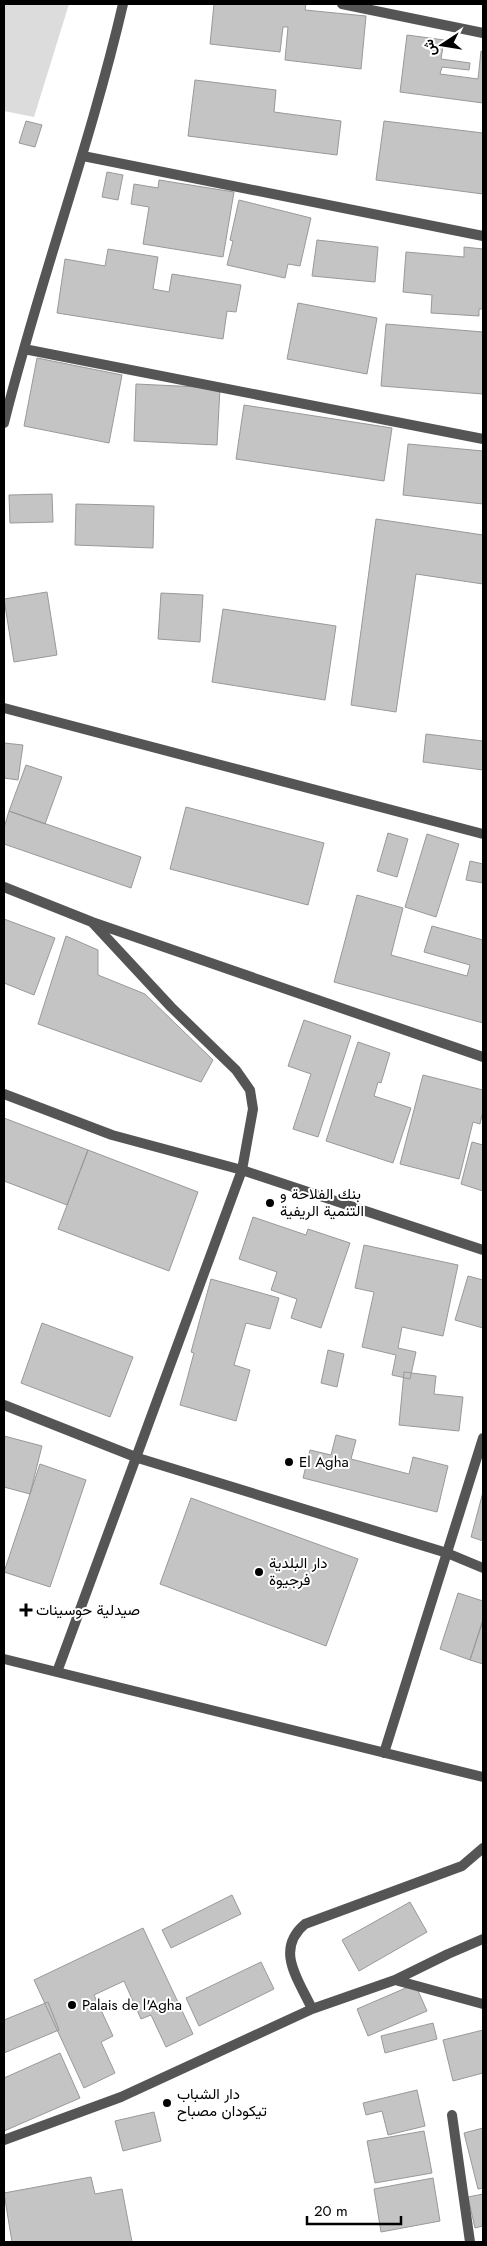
<svg xmlns="http://www.w3.org/2000/svg" width="487" height="2246" font-family="Jost,Vazirmatn,sans-serif">
<rect width="100%" height="100%" fill="#fff"/>
<path fill="#dcdcdc" d="M4 4H69L34 117 4 111Z"/>
<path fill="#c4c4c4" stroke="#999" d="M214 4H306L305 10 366 16 361 69 285 60 288 27H283L280 52 210 44Z
M407 35 444 40 441 59 470 63 469 70 442 67 440 74 478 79 481 51 483 52V103L400 92Z
M195 80 276 90 274 112 341 121 337 155 188 136Z
M26 121 42 125 35 147 19 143Z
M384 121 483 133V194L376 180Z
M107 172 123 175 118 200 102 197Z
M159 180 234 192 223 257 143 244 149 207 131 204 134 184 158 188Z
M239 200 311 218 300 266 288 264 285 278 227 265 233 241 230 240Z
M317 240 378 247 375 282 312 276Z
M464 247 483 249V309H479V316L431 313 432 295 403 292 406 252 464 257Z
M108 249 158 257 153 289 169 292 172 274 241 285 236 312 227 311 223 339 57 313 65 259 105 266Z
M298 303 377 318 367 374 287 359Z
M386 324 483 332V394L381 386Z
M37 358 122 375 109 443 24 426Z
M136 384 220 388 217 445 134 441Z
M244 405 392 428 384 481 236 459Z
M408 444 483 451V504L403 495Z
M52 494 53 522 10 523 9 495Z
M76 504 154 506 153 548 75 545Z
M376 519 483 535V584L416 574 396 712 351 705Z
M47 592 57 655 14 662 4 599Z
M161 593 203 595 200 642 158 639Z
M223 609 336 626 325 700 212 682Z
M426 734 483 741V770L423 762Z
M4 743 23 745 18 780 4 778Z
M26 765 62 777 45 824 9 811Z
M186 807 324 843 308 905 170 869Z
M9 811 141 857 131 888 4 844V828Z
M388 833 408 839 397 877 377 871Z
M427 834 459 844 436 917 405 907Z
M470 861 483 864V883L466 880Z
M357 895 403 908 391 955 467 976 470 965 424 952 432 926 483 940V1023L334 982Z
M4 919 55 938 34 995 4 983Z
M66 936 98 950V975L145 994 213 1060 201 1082 38 1024Z
M304 1020 351 1036 318 1137 293 1129 311 1074 288 1066Z
M358 1042 390 1053 381 1083 378 1082 374 1096 411 1108 393 1163 326 1141Z
M423 1075 483 1090V1111L480 1124 473 1122 459 1179 400 1164Z
M4 1118 88 1150 67 1205 4 1181Z
M472 1142 483 1145V1191L461 1184Z
M88 1150 198 1192 169 1271 58 1229Z
M253 1217 306 1235 308 1229 350 1243 321 1328 291 1318 297 1299 271 1290 277 1272 239 1259Z
M364 1245 458 1265 443 1336 402 1327 398 1348 416 1352 410 1379 392 1375 396 1355 362 1347 374 1292 355 1288Z
M468 1276 483 1280V1328L455 1320Z
M211 1279 279 1298 270 1329 246 1323 234 1365 250 1370 236 1421 180 1405 194 1353 191 1352Z
M42 1323 133 1357 110 1417 21 1383Z
M328 1350 344 1354 337 1387 321 1383Z
M404 1372 436 1376 434 1394 463 1397 459 1431 399 1425Z
M336 1435 356 1440 351 1459 409 1474 413 1457 448 1466 437 1512 303 1478 310 1450 331 1455Z
M4 1436 42 1446 30 1494 4 1487Z
M40 1464 86 1480 50 1587 4 1572Z
M483 1492V1541L471 1537Z
M191 1498 358 1559 326 1646 160 1584Z
M458 1593 483 1601V1620L470 1660 440 1649Z
M483 1620V1664L470 1660Z
M232 1895 241 1914 171 1948 162 1930Z
M410 1902 427 1932 359 1971 342 1940Z
M143 1928 193 2034 166 2047 151 2015 141 2019 124 1981 94 1995 113 2036 101 2042 115 2073 84 2088 34 1980Z
M261 1962 274 1989 199 2026 186 1998Z
M415 1984 427 2011 368 2036 357 2009Z
M48 2002 59 2030 4 2053V2020Z
M433 2023 437 2039 385 2053 381 2036Z
M483 2030V2073L453 2081 443 2040Z
M60 2053 80 2098 4 2131V2078Z
M417 2090 425 2126 388 2135 382 2111 366 2115 363 2103Z
M154 2112 161 2141 123 2151 115 2121Z
M483 2128V2188L478 2189 464 2133Z
M424 2131 432 2173 375 2183 367 2141Z
M91 2177 95 2194 122 2189 132 2242H12L4 2193Z
M433 2178 440 2221 381 2232 374 2189Z
M483 2194V2226L475 2228 468 2197Z"/>
<g fill="none" stroke-linecap="round" stroke-linejoin="round">
<path stroke="#555" stroke-width="10" d="M342 4 483 33
M83 156 483 236
M24 349 483 439
M4 423C39 282 90 146 123 4
M4 708 483 834
M4 887 92 922 483 1057
M4 1094 112 1135 242 1170 483 1250
M4 1405 138 1458 447 1553 483 1568
M4 1659 483 1777
M57 1672 242 1170 253 1109 250 1090 236 1070 171 1007 92 922
M384 1753 483 1438
M395 1980 483 2004
M312 2009C299 1980 274 1950 305 1924L462 1866 483 1848
M452 2115 470 2242
M4 2140 121 2097 312 2009 395 1980 448 1954 483 1939"/>
</g>
<g fill="#000" stroke="#fff" stroke-width="2">
<circle cx="270" cy="1203" r="5"/>
<circle cx="289" cy="1462" r="5"/>
<circle cx="259" cy="1572" r="5"/>
<path d="M23.5 1602.5h5v5h5v5h-5v5h-5v-5h-5v-5h5z"/>
<circle cx="72" cy="2005" r="5"/>
<circle cx="167" cy="2103" r="5"/>
</g>
<g text-anchor="middle" dominant-baseline="central" stroke-width="4" stroke-linejoin="round" paint-order="stroke">
<g font-size="15" fill="#000" stroke="#fff" text-anchor="start">
<text x="280" y="1194">بنك الفلاحة و<tspan x="280" dy="17">التنمية الريفية</tspan></text>
<text x="299" y="1462">El Agha</text>
<text x="269" y="1563">دار البلدية<tspan x="269" dy="17">فرجيوة</tspan></text>
<text x="36" y="1610">صيدلية حوسينات</text>
<text x="82" y="2005">Palais de l'Agha</text>
<text x="177" y="2094">دار الشباب<tspan x="177" dy="17">تيكودان مصباح</tspan></text>
</g>
</g>
<rect width="487" height="2246" fill="none" stroke="#000000" stroke-width="10"/>
<g transform="translate(442 45) rotate(258)" stroke="#ffffff" stroke-width="4" paint-order="stroke">
<path d="M0-4L9 19L0 12L-9 19Z" fill="#000000"/>
<text y="-8" font-size="14" font-weight="bold" text-anchor="middle" fill="#000000">ش</text>
</g>
<path d="M307 2216v8h94v-8" fill="none" stroke="#000000" stroke-width="2.5"/>
<text x="314" y="2216" font-size="15" fill="#000000" stroke="#ffffff" stroke-width="4" paint-order="stroke">20 m</text>
</svg>
